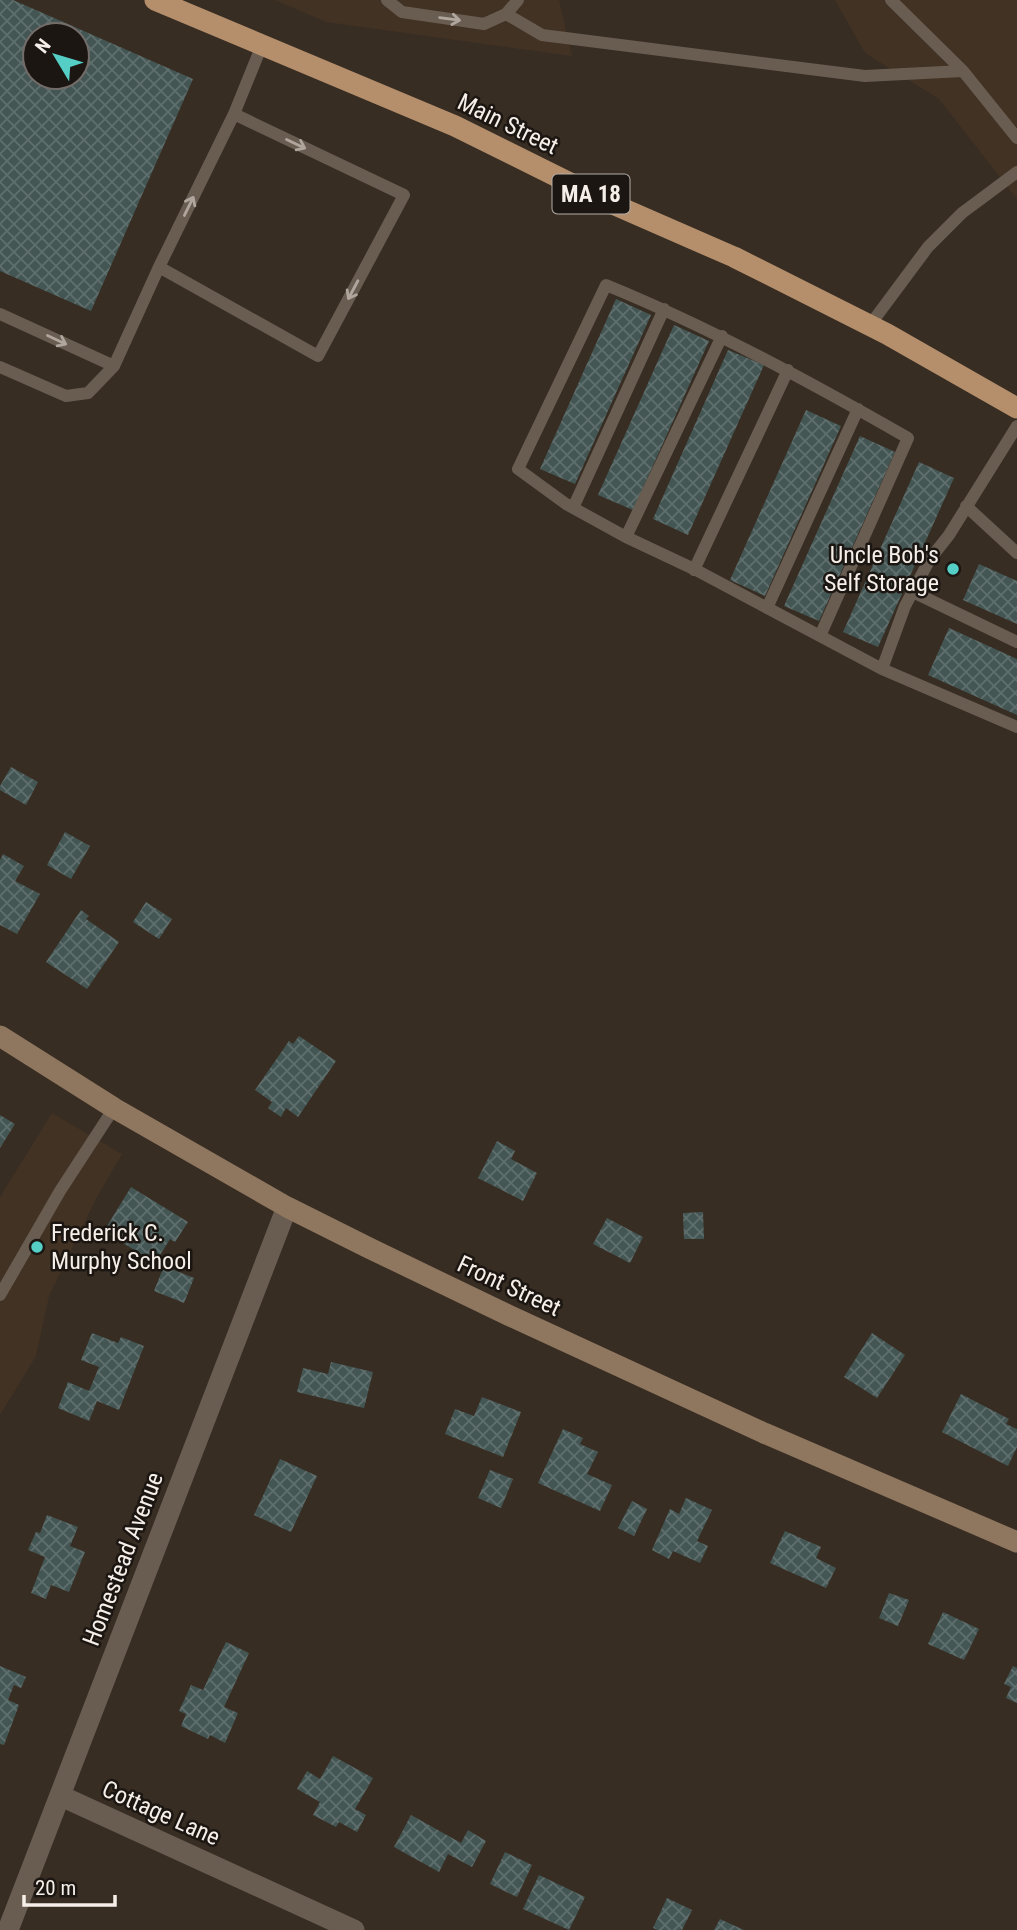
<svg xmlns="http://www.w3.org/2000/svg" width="1017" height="1930" font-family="'Roboto Condensed',sans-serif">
<defs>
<pattern id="building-cross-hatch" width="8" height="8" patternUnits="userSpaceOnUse" patternTransform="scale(1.75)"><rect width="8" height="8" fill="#435654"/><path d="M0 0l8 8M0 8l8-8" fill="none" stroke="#5f6f6d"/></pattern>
</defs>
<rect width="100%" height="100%" fill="#382d23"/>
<path fill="#423223" d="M275 0H559L572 56 326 22Z
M835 0H1017V199L939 99 865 53Z
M52 1113 122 1154 97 1197 49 1296 36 1356 0 1415V1197Z"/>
<path fill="url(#building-cross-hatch)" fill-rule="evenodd" d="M0 0H13L193 79 91 311 0 271ZM35 35H77V77H35Z
M616 299 651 315 575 484 540 469Z
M674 325 709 341 633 510 598 495Z
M728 350 764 365 688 535 653 519Z
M806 410 841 426 765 596 730 580Z
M860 436 895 452 819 621 784 606Z
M919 462 954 478 878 647 843 632Z
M979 564 1017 581V624L963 600Z
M949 628 1017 659V715L928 675Z
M11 767 38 782 26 805 0 790V786Z
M65 832 90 846 71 879 47 865Z
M3 854 24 866 15 881 40 894 17 934 0 925V860Z
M146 902 172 919 159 939 133 922Z
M81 910 89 916 86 919 119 942 87 989 46 962Z
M299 1036 336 1061 298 1117 286 1108 281 1117 268 1108 272 1102 255 1090 289 1041 293 1044Z
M0 1115 15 1124 0 1148Z
M497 1141 515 1151 511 1159 537 1173 523 1201 478 1178Z
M131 1187 188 1222 175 1242 170 1239 155 1263 104 1231Z
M703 1212 704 1239H684L683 1213Z
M607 1218 643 1237 630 1263 593 1244Z
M164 1266 194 1278 184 1303 154 1291Z
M92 1333 118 1343 121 1337 144 1346 119 1410 97 1401 89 1421 58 1408 68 1382 89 1391 99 1367 81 1360Z
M872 1333 905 1355 877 1398 844 1377Z
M331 1362 373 1372 364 1408 297 1392 303 1368 328 1374Z
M961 1394 1009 1419 1006 1424 1017 1429V1447L1008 1466 942 1432Z
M482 1397 521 1412 503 1457 445 1434 455 1409 474 1416Z
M563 1429 583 1438 580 1444 598 1452 587 1474 612 1485 600 1511 538 1483Z
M280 1459 317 1476 291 1532 254 1515Z
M490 1470 513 1479 501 1508 478 1498Z
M686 1498 712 1510 697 1541 708 1546 700 1563 673 1551 669 1559 652 1550 670 1509 679 1514Z
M632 1501 647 1509 634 1536 618 1528Z
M47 1515 78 1527 70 1546 85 1552 69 1592 51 1585 46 1599 31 1593 45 1557 28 1550 36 1532 40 1533Z
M785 1531 821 1547 816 1558 836 1568 826 1588 770 1563Z
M889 1593 909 1600 898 1626 879 1618Z
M943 1612 979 1629 964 1660 928 1644Z
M226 1642 249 1653 224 1707 238 1713 225 1743 210 1735 208 1739 181 1726 186 1714 179 1711 191 1685 203 1690Z
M0 1666 26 1677 21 1688 14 1685 8 1700 19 1705 4 1745 0 1744Z
M1013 1666 1017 1668V1703L1006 1698 1011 1687 1004 1684Z
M333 1756 373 1778 355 1809 366 1815 357 1832 339 1822 336 1827 313 1815 320 1802 297 1789 307 1771 320 1779Z
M411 1815 461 1843 468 1830 486 1841 472 1867 448 1854 439 1872 394 1847Z
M505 1852 532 1865 517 1897 490 1884Z
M539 1875 585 1897 569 1930 523 1909Z
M667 1898 692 1910 682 1930H658L653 1928Z
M720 1919 744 1930H714Z"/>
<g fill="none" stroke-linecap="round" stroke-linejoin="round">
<path stroke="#695d52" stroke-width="12" d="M387 0 402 12 484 24 506 14 518 0
M891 0 963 71 1017 138
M506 14 542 35 865 76 963 71
M159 267 318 356 404 195 234 114
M0 314 114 366
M870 325 928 247 962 213 1017 172
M0 367 66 396 88 393 114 366 159 267 234 114 262 45
M966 506 1017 553
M573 508 664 309
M626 537 722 336
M694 570 788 370
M913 592 1017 642
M767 608 858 409
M820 636 908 438C810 382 711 328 606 285L518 469 566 504 626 537 696 570 882 669 1017 727
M882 669 905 606 930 559 949 535 1017 426
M0 1295 60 1191 114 1108"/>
<path stroke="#695d52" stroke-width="21" d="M61 1796 354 1930
M8 1930 287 1207"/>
<path stroke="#8f765f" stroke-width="21" d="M0 1036 114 1108 287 1207 369 1248 508 1315 764 1433 1017 1542"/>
<path stroke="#b58f6c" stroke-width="21" d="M155 0 455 126 608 202 734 257 887 334 1017 408"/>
</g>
<defs><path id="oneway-shaft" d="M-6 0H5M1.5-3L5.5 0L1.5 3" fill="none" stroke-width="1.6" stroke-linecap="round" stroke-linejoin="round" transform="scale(1.75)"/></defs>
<g stroke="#b0a69d">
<use href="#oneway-shaft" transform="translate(450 19) rotate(8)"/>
<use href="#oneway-shaft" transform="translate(296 144) rotate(25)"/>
<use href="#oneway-shaft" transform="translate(189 206) rotate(-64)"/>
<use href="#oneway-shaft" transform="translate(353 290) rotate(118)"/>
<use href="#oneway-shaft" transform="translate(57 340) rotate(25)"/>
</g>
<g fill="#55cec5" stroke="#1b1612" stroke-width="2.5">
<circle cx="953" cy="569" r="7"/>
<circle cx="37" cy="1247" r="7"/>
</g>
<g text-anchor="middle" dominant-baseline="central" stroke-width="5" stroke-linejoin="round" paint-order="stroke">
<rect fill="#1b1612" stroke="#b4ada8" stroke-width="2" x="552.5" y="174.5" width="77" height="39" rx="5"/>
<g font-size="23" font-weight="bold" fill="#f6eee8">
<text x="591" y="194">MA 18</text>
</g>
<g font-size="24" fill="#f6eee8" stroke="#1b1612">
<text transform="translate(508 124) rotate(26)">Main Street</text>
<text transform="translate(509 1286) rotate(25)">Front Street</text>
<text transform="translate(123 1559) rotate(-69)">Homestead Avenue</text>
<text transform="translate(161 1813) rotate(24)">Cottage Lane</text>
</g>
<g font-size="24" fill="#f6eee8" stroke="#1b1612" text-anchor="end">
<text x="939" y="555">Uncle Bob's<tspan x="939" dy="28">Self Storage</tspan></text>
<text x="51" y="1233" text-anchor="start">Frederick C.<tspan x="51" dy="28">Murphy School</tspan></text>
</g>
</g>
<g transform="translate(56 56) rotate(308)"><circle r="33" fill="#1b1612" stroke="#736c68" stroke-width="2"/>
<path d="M0-5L12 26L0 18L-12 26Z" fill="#55cec5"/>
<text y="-10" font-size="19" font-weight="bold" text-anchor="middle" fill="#f6eee8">N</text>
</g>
<path d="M24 1895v10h91v-10" fill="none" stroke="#f6eee8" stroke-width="3.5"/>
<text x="35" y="1895" font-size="21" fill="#f6eee8" stroke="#1b1612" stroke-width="5" paint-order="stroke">20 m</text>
</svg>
